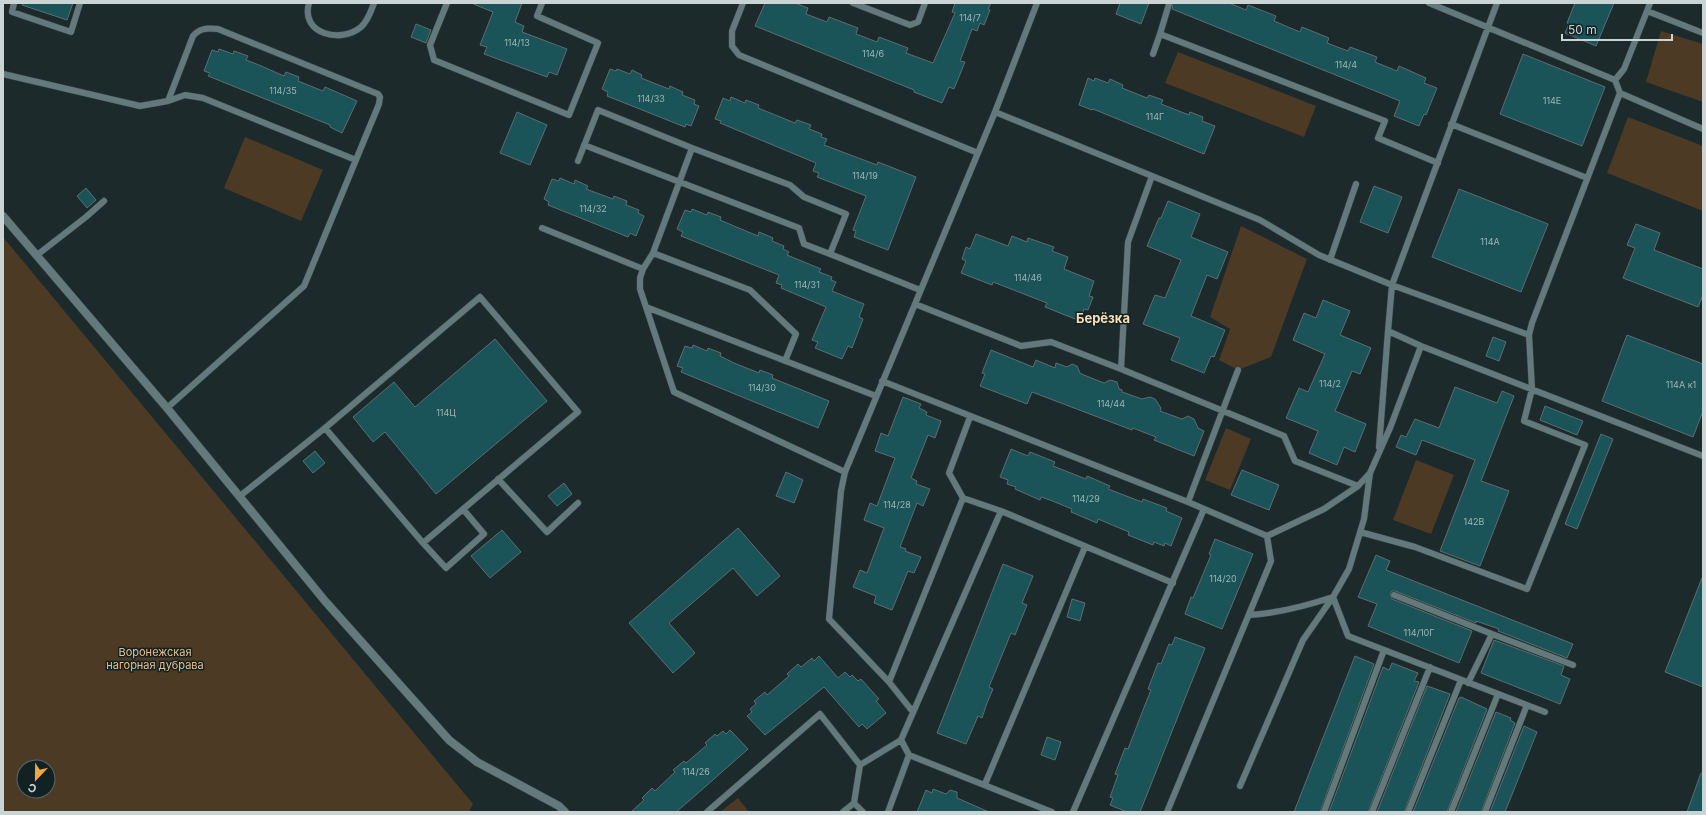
<svg xmlns="http://www.w3.org/2000/svg" width="1706" height="815" font-family="Inter,sans-serif">
<rect width="100%" height="100%" fill="#1c2a2b"/>
<path fill="#4c3a25" fill-rule="evenodd" d="M1661 31 1703 44V102L1646 82Z
M1178 52 1316 106 1304 137 1165 83Z
M1628 117 1703 146V211L1607 173Z
M245 137 323 170 301 221 224 188Z
M1241 226 1307 259 1271 357 1238 370 1219 360 1230 329 1210 317Z
M3 237 473 804 469 812H3ZM24 767H48V791H24Z
M1226 428 1251 439 1230 490 1205 480Z
M1416 460 1454 475 1431 534 1393 520Z
M738 798 749 812H720Z"/>
<path fill="#1a5458" stroke="#5d6d6f" d="M23 3H73L67 20 22 5Z
M471 3H522L515 22 524 26 522 32 567 49 557 75 549 72 547 77 484 54 487 47 480 45 493 12Z
M765 3H795L808 8 806 14 827 22 829 17 858 28 856 34 877 42 879 37 908 48 906 53 933 63 955 13 952 12 955 3H991L988 9 990 10 984 25 980 23 977 31 972 29 960 61 965 62 954 89 949 87 942 103 914 92V90L755 26Z
M1120 3H1149L1141 24 1116 14Z
M1173 3H1229L1246 10 1248 5 1276 16 1274 21 1300 32 1302 27 1329 38 1327 43 1348 51 1350 47 1377 57 1375 62 1397 71 1399 66 1426 78 1424 83 1437 88 1426 115 1424 114 1419 126 1394 116 1400 101 1172 9Z
M1575 3H1614L1596 46 1565 33 1569 24 1567 23Z
M416 24 431 30 426 43 411 37Z
M219 49 233 54 234 51 248 56 246 60 259 65 284 76 286 72 299 77 298 81 323 91 325 87 357 101 342 133 330 127V125L208 76 210 73 204 71 212 50 218 52Z
M1523 54 1605 87 1582 146 1500 114Z
M610 69 616 71 617 69 630 74 632 70 642 75 641 78 669 89 670 86 683 92 682 95 695 100 694 104 699 106 691 126 686 124 685 127 607 96 608 92 602 89Z
M1088 78 1094 81 1095 78 1108 83 1110 79 1123 85 1122 88 1147 98 1149 95 1163 100 1161 104 1189 115 1190 112 1203 117 1202 121 1215 126 1204 154 1093 109 1092 110 1079 105Z
M731 97 745 103 746 100 759 105 758 108 795 123 797 120 811 125 809 129 822 134 821 137 827 139 824 145 877 165 878 162 916 177 888 250 854 237 856 231 853 230 866 196 817 177 819 173 813 171 816 163 720 123 721 121 715 119 723 98 730 101Z
M517 112 547 125 530 165 500 153Z
M560 178 574 184 575 180 588 186 586 189 613 199 614 196 627 201 626 205 639 210 638 213 644 216 636 236 630 233 628 237 548 205 549 202 544 199 552 179 559 181Z
M1374 186 1402 197 1388 233 1360 222Z
M86 188 96 200 87 208 77 196Z
M1459 189 1548 224 1521 292 1432 257Z
M1168 201 1200 214 1191 237 1228 252 1217 279 1207 275 1191 316 1225 330 1214 357 1211 356 1204 373 1171 360 1180 338 1143 324 1155 295 1165 298 1181 260 1147 246 1159 218H1161Z
M692 209 707 215 708 212 721 217 720 220 734 226 758 236 759 232 773 238 772 241 784 246 783 249 789 252 787 255 821 269 819 272 832 277 831 280 836 282 832 291 864 304 859 317 863 319 852 348 848 346 842 359 815 348 818 342 812 340 826 307 781 288 782 285 776 283 779 275 681 236 683 232 677 229 685 210 691 212Z
M1636 224 1660 233 1654 250 1703 269V295L1698 307 1623 278 1635 248 1627 245Z
M976 234 1008 246 1012 236 1027 242 1028 238 1054 247 1052 251 1068 257 1064 269 1094 281 1089 296 1093 297 1088 310 1084 309 1080 321 1045 307 1047 303 993 282 992 285 961 273 966 261 962 259 966 247 970 249Z
M1323 300 1350 311 1340 335 1371 348 1360 374 1352 371 1335 411 1366 424 1355 452 1344 447 1337 465 1309 453 1318 431 1286 418 1299 388 1308 392 1325 354 1293 340 1304 313 1316 318Z
M1627 335 1703 364V411L1693 437 1602 401Z
M1493 337 1506 342 1499 361 1486 356Z
M495 339 547 401 436 494 385 432 373 442 353 417 394 382 415 407Z
M693 345 707 351 708 348 721 353 720 356 734 363 759 373 760 370 773 375 772 378 829 401 818 428 681 372 683 368 677 366 685 346 692 348Z
M991 350 1033 367 1036 360 1055 368 1056 363 1067 367 1072 364 1077 366 1080 373 1084 375 1104 383 1110 380 1117 382 1119 389 1122 390V392L1142 399 1150 397 1155 399 1161 408 1160 411 1182 419 1188 416 1194 419 1198 428 1204 431 1194 456 1154 440 1156 437 1133 428 1132 430 1032 392 1027 404 980 386 985 374 982 373Z
M1455 387 1497 403 1502 391 1514 396 1481 481 1509 491 1480 566 1440 551 1475 460 1422 440 1416 455 1396 447 1401 435 1406 437 1415 419 1439 428Z
M903 397 921 404 919 408 927 412 926 415 941 421 935 438 928 435 911 478 917 481 916 484 930 489 923 506 917 503 900 547 906 549 905 551 921 557 914 573 908 571 892 610 874 603 876 596 853 587 860 570 867 573 884 528 864 520 870 503 877 506 895 458 875 451 881 433 888 436Z
M1545 406 1583 421 1577 435 1540 420Z
M1601 434 1613 439 1577 529 1565 524Z
M1011 449 1028 456 1030 452 1055 462 1053 466 1086 479 1087 476 1110 486 1108 489 1142 502 1143 499 1167 508 1166 511 1182 518 1171 546 1165 543 1164 546 1154 542 1153 545 1128 535 1129 532 1098 519 1097 523 1071 512 1072 509 1050 500 1041 497 1040 500 1015 489 1016 487 1007 484 1008 480 1000 477Z
M315 451 325 463 313 473 303 461Z
M1242 470 1279 485 1269 510 1231 495Z
M786 472 803 480 794 503 776 496Z
M564 483 572 494 557 506 548 496Z
M738 528 780 576 757 596 733 568 669 623 695 653 673 673 629 623Z
M502 530 521 552 490 578 471 556Z
M1215 539 1253 554 1222 629 1185 614 1191 597 1193 598 1211 555 1209 554Z
M1376 555 1390 561 1386 570 1573 644 1567 658 1498 631 1499 629 1476 621V623L1395 591H1392L1390 594 1392 599 1472 631 1459 663 1368 626 1377 604 1358 597Z
M1003 564 1033 576 1022 603 1027 605 1015 635 1011 633 989 687 993 689 987 703 982 718 978 716 966 744 937 733Z
M1702 578H1703V687L1665 672Z
M1072 599 1085 603 1080 621 1067 617Z
M1175 637 1205 648 1140 812H1127L1110 805 1113 798 1110 797 1118 775 1115 774 1125 748 1128 749 1143 710 1151 690 1148 689 1158 663 1161 664 1169 644 1172 645Z
M1494 640 1564 666 1561 675 1570 679 1560 704 1481 673Z
M819 656 838 678 845 672 850 677 852 675 858 681 861 679 879 699 876 701 886 713 867 729 862 724 859 727 824 687 765 735 747 716 752 712 750 709 756 704 754 701 765 692 767 695 789 676 787 674 798 664 801 667 812 658 814 661Z
M1355 656 1374 664 1320 812H1294Z
M1392 663 1418 673 1414 681 1419 682 1368 812H1329L1383 667 1389 670Z
M1427 686 1450 694 1404 812H1377Z
M1461 697 1487 709 1447 812H1413L1459 698Z
M1496 712 1511 718 1510 720 1515 723 1481 812H1456Z
M1524 726 1537 732 1505 812H1490Z
M730 730 748 749 689 801 676 812H631L644 800 642 798 652 788 655 791 675 772 673 770 684 761 686 763 707 745 705 743 715 734 717 736 723 731 726 734Z
M1047 737 1061 742 1055 760 1041 755Z
M1701 773H1703V812H1687Z
M933 789 946 794 950 790 957 792V798L989 812H917L926 790 932 793Z"/>
<g fill="none" stroke-linecap="round" stroke-linejoin="round">
<defs>
<path id="service" d="M14 3 12 12 71 32 80 3
M309 3C300 34 341 44 361 27 368 21 371 11 374 3
M447 3 430 45 434 60 569 115 598 43 537 16 542 3
M743 3 732 31V46L739 55 978 153
M853 3 910 25 918 22 925 3
M1497 3 1392 285 1388 331 1421 346 1703 456
M1169 4 1160 34 1385 121 1378 138 1438 163
M1647 11 1650 3
M1153 54 1160 34
M3 74 140 106 168 101 185 95 203 98 356 160
M1615 80 1624 69 1647 11 1703 33
M1620 93 1703 129
M995 112 1260 220 1319 255 1392 285 1529 335
M1451 124 1587 178
M584 145 799 228 804 244 830 254
M692 148 790 185 804 197 846 214 830 254 920 290
M578 161 598 110 692 148 653 253 643 269 640 278V289L646 307 876 396
M1152 176 1128 242 1121 369 1284 436 1295 461 1358 486
M542 228 643 269
M653 253 750 290 796 334 785 361
M37 255 86 217 104 201
M1330 260 1356 184
M915 304 1021 346 1051 342 1121 369
M646 307 674 392 845 472
M882 381 1188 502 1238 370
M167 408 304 286 379 104 380 97 378 94 218 29C207 28 200 28 193 36L168 101
M1379 447 1388 331
M498 479 547 532 578 503
M240 496 325 428 480 297 578 412 423 543 325 428
M963 498 1001 511 1173 583
M1360 532 1415 547 1527 589 1585 445 1524 421 1532 389 1529 335 1532 323 1620 93 1615 80 1429 3
M1267 536 1324 509 1358 486 1370 473 1390 428 1421 346
M423 543 446 568 484 534 463 509
M1394 595 1492 634 1468 683
M1333 597 1348 636 1545 712
M1250 615C1278 613 1306 606 1333 597L1349 569 1364 519 1370 473
M1492 634 1573 665
M889 682 963 498 949 473 970 417
M913 712 889 682 829 619 841 491 845 472 995 112 1037 3
M909 755 1052 812
M985 784 1085 547
M1240 786 1303 640 1333 597
M854 803 863 812
M707 812 820 714 860 765 901 740 1001 511
M843 812 854 803 860 765
M888 812 909 755 901 740
M1073 812 1204 509
M1167 812 1271 561 1267 536 1188 502
M1324 812 1384 650
M1372 812 1430 667
M1408 812 1461 680
M1451 812 1498 694
M1485 812 1527 705"/>
<path id="minor" d="M3 216 167 408 325 601 449 740 477 762 559 806 565 812"/>
</defs>
<use href="#service" stroke="#384546" stroke-width="7"/>
<use href="#minor" stroke="#384546" stroke-width="9"/>
<use href="#service" stroke="#63797b" stroke-width="6"/>
<use href="#minor" stroke="#63797b" stroke-width="8"/>
</g>
<g text-anchor="middle" dominant-baseline="central" stroke-width="3" stroke-linejoin="round" paint-order="stroke">
<g font-size="9" fill="#9fb4b5">
<text x="970" y="17">114/7</text>
<text x="517" y="42">114/13</text>
<text x="873" y="53">114/6</text>
<text x="1346" y="64">114/4</text>
<text x="283" y="90">114/35</text>
<text x="651" y="98">114/33</text>
<text x="1552" y="100">114Е</text>
<text x="1155" y="116">114Г</text>
<text x="865" y="175">114/19</text>
<text x="593" y="208">114/32</text>
<text x="1490" y="241">114А</text>
<text x="1028" y="277">114/46</text>
<text x="807" y="284">114/31</text>
<text x="1330" y="383">114/2</text>
<text x="1681" y="384">114А к1</text>
<text x="762" y="387">114/30</text>
<text x="1111" y="403">114/44</text>
<text x="446" y="412">114Ц</text>
<text x="1086" y="498">114/29</text>
<text x="897" y="504">114/28</text>
<text x="1474" y="521">142В</text>
<text x="1223" y="578">114/20</text>
<text x="1419" y="632">114/10Г</text>
<text x="696" y="771">114/26</text>
</g>
<g font-size="11" fill="#edbe87" stroke="#122122">
<text x="155" y="652">Воронежская<tspan x="155" dy="13">нагорная дубрава</tspan></text>
</g>
<g font-size="13" font-weight="bold" fill="#fdddb8" stroke="#122122">
<text x="1103" y="318">Берёзка</text>
</g>
</g>
<rect width="1706" height="815" fill="none" stroke="#cbd4d4" stroke-width="8"/>
<g transform="translate(36 779) rotate(202)"><circle r="19" fill="#122122" stroke="#5c6969"/>
<path d="M0-3L7 15L0 10L-7 15Z" fill="#f1a640"/>
<text y="-6" font-size="11" font-weight="bold" text-anchor="middle" fill="#cbd4d4">С</text>
</g>
<path d="M1562 34v6h110v-6" fill="none" stroke="#cbd4d4" stroke-width="2"/>
<text x="1568" y="34" font-size="12" fill="#cbd4d4" stroke="#122122" stroke-width="3" paint-order="stroke">50 m</text>
</svg>
